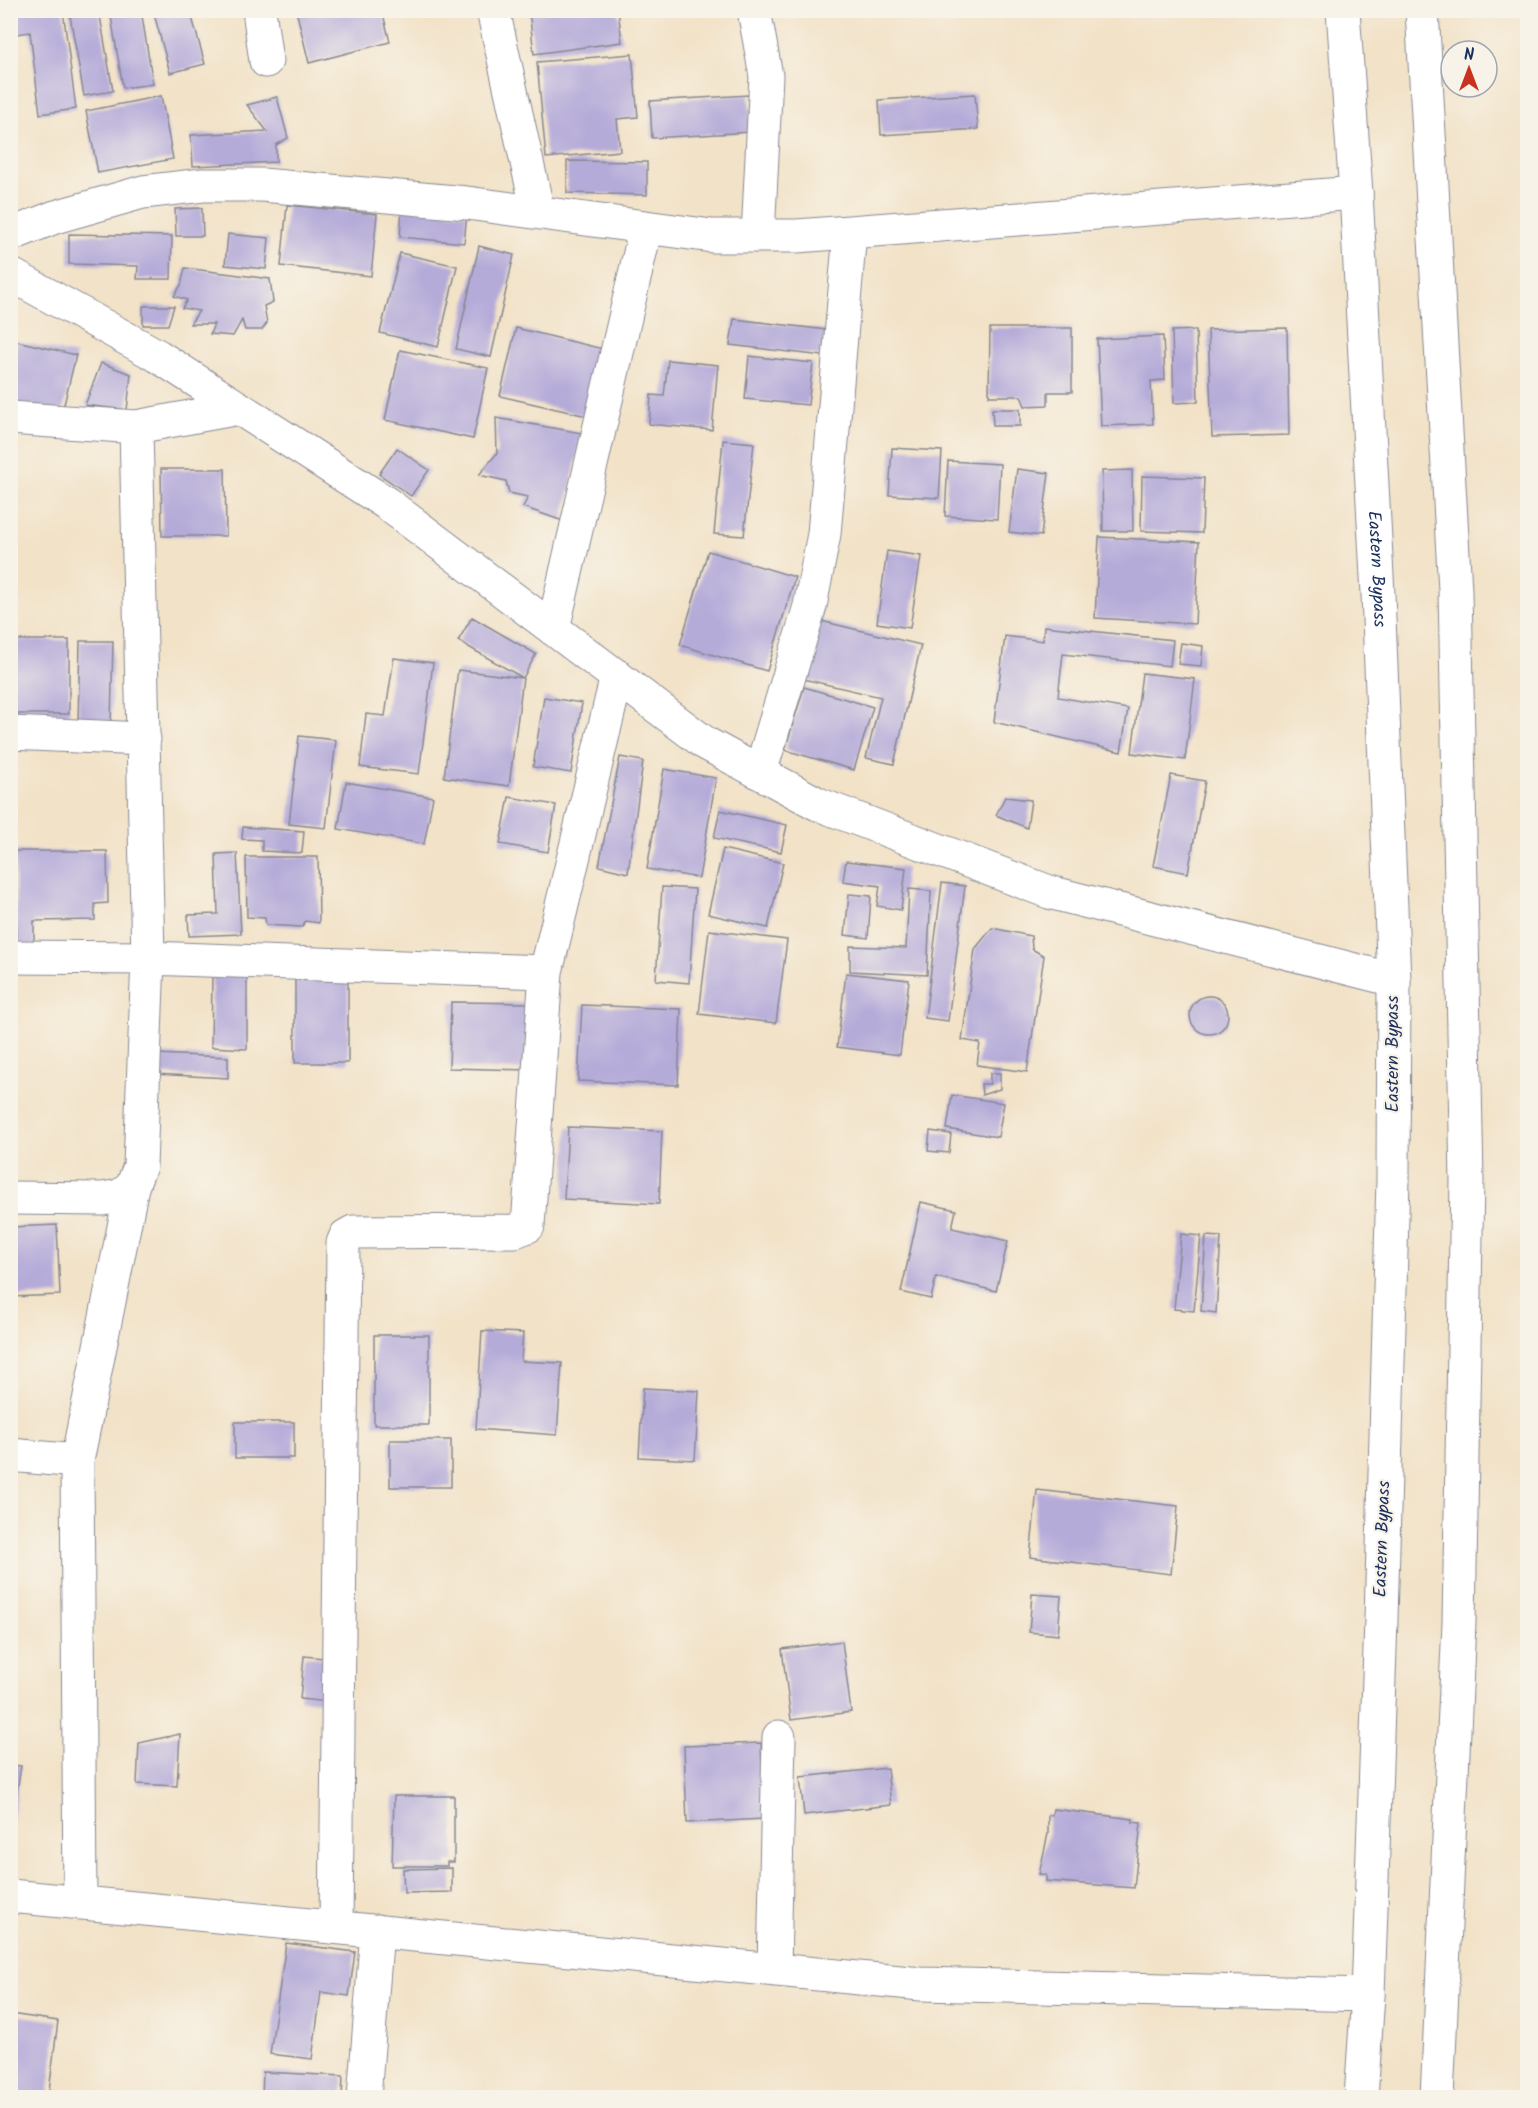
<svg xmlns="http://www.w3.org/2000/svg" width="1538" height="2108" font-family="Kalam,sans-serif">
<rect width="100%" height="100%" fill="#f7f3e8"/>
<filter id="ink" filterUnits="userSpaceOnUse"><feTurbulence type="fractalNoise" baseFrequency=".0167" numOctaves="2"/><feDisplacementMap in="SourceGraphic" scale="12" xChannelSelector="R" yChannelSelector="G"/><feConvolveMatrix kernelMatrix="1 2 1 2 8 2 1 2 1" color-interpolation-filters="sRGB"/></filter>
<filter id="wash" filterUnits="userSpaceOnUse"><feTurbulence type="fractalNoise" baseFrequency=".008" numOctaves="4" result="noise"/><feDisplacementMap in="SourceGraphic" scale="24" xChannelSelector="R" yChannelSelector="G"/><feGaussianBlur stdDeviation="1.35" result="paint"/><feColorMatrix in="noise" values="0 0 0 0 0 0 0 0 0 0 0 0 0 0 0 0 0 1.4 0 .05"/><feComposite in="paint" operator="in"/></filter>
<g filter="url(#wash)">
<rect width="100%" height="100%" fill="#f2e2c7"/>
<g id="blocks">
<path fill="#b5abd9" d="M10 10H63L76 109 40 114 30 32 10 35Z
M69 10H99L113 91 84 96Z
M110 10H141L153 84 123 88Z
M153 10H190L205 64 170 73Z
M296 10H382L390 42 309 63Z
M529 10H618L622 42 534 54Z
M632 54 638 117 617 119 620 151 546 158 537 62Z
M975 94 978 129 881 135 879 100Z
M749 95 751 132 652 138 650 101Z
M161 96 173 159 98 173 86 111Z
M277 97 288 138 276 145V162L193 166 191 135 267 131 247 105Z
M567 161 647 162V195L567 193Z
M287 205 377 214 371 276 281 266Z
M202 208 203 236H176L175 209Z
M402 208 467 214 464 243 400 237Z
M69 234 172 236 171 279H137L138 266 69 264Z
M228 234 269 238 266 269 225 265Z
M479 246 514 255 491 357 456 349Z
M400 253 457 266 438 347 380 333Z
M185 268 270 279 273 302 264 306 267 323 262 330H245L242 320 233 336 210 334 214 324H190L199 311 182 308 187 300 174 296 181 285Z
M143 306H174L168 325H143Z
M734 319 827 330 823 356 730 345Z
M516 328 603 349 587 416 500 396Z
M990 328H1072V392H1048V405L1025 406 1021 396H989Z
M1287 328 1289 435 1212 437 1208 330Z
M1196 330 1198 402 1174 403 1172 331Z
M1163 336 1165 380 1151 381 1153 424 1101 426 1097 339Z
M17 341 76 355 61 417 10 405V367Z
M400 350 488 368 473 439 385 420Z
M749 356 813 363 808 405 745 399Z
M668 360 718 365 712 430 649 424 651 395 664 396Z
M101 363 131 374 127 410 85 405Z
M992 409H1020V426H993Z
M496 418 582 433 563 521 523 507 528 497 509 493 506 481 479 475 497 453Z
M723 440 754 443 744 536 714 534Z
M397 448 429 470 411 496 379 474Z
M892 448 942 451 939 498 889 495Z
M948 461 1000 464 997 519 945 516Z
M161 469H225L226 536H162Z
M1017 469 1049 473 1041 536 1009 532Z
M1132 470 1133 531H1103L1102 471Z
M1142 476 1204 478 1202 533 1141 531Z
M1099 537 1199 542 1195 624 1095 618Z
M708 551 795 577 767 671 680 645Z
M887 551 921 556 910 628 877 623Z
M472 617 536 654 523 678 458 641Z
M817 620 921 645 894 764 866 758 881 697 803 679Z
M1044 626 1173 640 1170 666 1063 654 1058 697 1128 709 1121 752 994 722 1005 636 1043 641Z
M10 640H69V714H10Z
M80 641H113L111 724 78 723Z
M1181 643 1203 646 1201 666 1178 664Z
M394 658 433 663 419 774 360 767 366 714 385 716Z
M458 670 523 678 509 786 444 777Z
M1142 673 1195 679 1185 760 1132 753Z
M804 687 873 707 854 770 785 750Z
M544 697 582 703 571 773 533 767Z
M299 736 336 740 326 828 289 824Z
M620 757 643 761 628 873 599 866Z
M664 769 716 778 699 878 647 869Z
M1171 775 1205 781 1188 873 1153 866Z
M346 782 433 797 424 844 338 829Z
M509 797 556 805 548 852 500 844Z
M1005 797 1031 800 1027 828 996 815Z
M720 810 787 825 781 852 714 838Z
M243 827 304 831 302 853 262 851V840L242 839Z
M723 849 783 863 768 928 708 914Z
M15 851H107L108 903 95 904V920L34 921V945H16Z
M237 853 241 934 189 936 188 915 218 914 216 854Z
M246 857H318L319 923 305 921 302 927 266 925 265 918 247 917Z
M846 861 906 868 901 910 877 906 880 886 843 881Z
M942 883 965 886 948 1021 925 1018Z
M662 887 695 889 689 983 656 980Z
M909 889 931 891 927 975 850 971V946L906 948Z
M849 894 871 896 868 938 845 935Z
M992 928 1031 936 1032 949 1044 956 1027 1072 977 1065 980 1043 962 1040 975 949Z
M709 930 787 940 776 1023 699 1014Z
M295 967H348V1063H295Z
M247 973V1049L211 1047 212 976Z
M846 973 909 980 900 1055 837 1047Z
M1190 1015a19 19 0 1 1 38 0a19 19 0 1 1-38 0Z
M451 1002 528 1003 526 1070 449 1068Z
M582 1005 681 1009 678 1085 578 1081Z
M155 1054 228 1057V1078L154 1074Z
M990 1073H1000V1089L982 1095 981 1084H990Z
M952 1095 1004 1103 998 1137 947 1129Z
M568 1127 662 1131 659 1204 564 1199Z
M930 1131 951 1134 949 1153 928 1151Z
M921 1202 956 1210 952 1228 1008 1241 996 1291 936 1277 931 1299 901 1292Z
M57 1225 60 1295 10 1297V1227Z
M1181 1234 1201 1236 1194 1311 1174 1309Z
M1206 1236 1221 1237 1216 1313 1201 1311Z
M482 1331 523 1333 521 1361 562 1363 557 1435 476 1429Z
M374 1335H429V1425H374Z
M643 1388 699 1391 695 1460 639 1457Z
M235 1422H294V1458H235Z
M390 1440H451V1487H390Z
M1037 1490 1178 1506 1171 1574 1030 1557Z
M1032 1594 1061 1596 1058 1635 1029 1632Z
M842 1641 851 1712 791 1720 782 1649Z
M304 1656 333 1659 329 1702 300 1699Z
M180 1734 177 1786 137 1784 139 1743Z
M761 1743 764 1819 687 1823 684 1746Z
M10 1765 21 1766 12 1824H10Z
M887 1768 891 1805 804 1815 800 1777Z
M394 1796H454V1862H447V1866H392Z
M1053 1809 1133 1819V1822L1141 1823 1134 1888 1046 1881V1875L1039 1874 1048 1834V1815H1052Z
M452 1868V1892L404 1893 403 1869Z
M286 1943 355 1952 349 1996 321 1992 312 2059 270 2054Z
M10 2014 58 2021 48 2098H16L17 2085 10 2084Z
M263 2072 343 2076 342 2098H262Z"/>
</g>
</g>
<g filter="url(#ink)">
<use href="#blocks" fill-opacity="0" stroke="#868892" stroke-width="1.5"/>
<g fill="none" stroke-linecap="round" stroke-linejoin="round">
<defs>
<path id="minor" d="M259 10 266 61
M493 10 538 212
M754 10 766 76 758 236
M10 235 55 217 143 192 203 185H262L467 203 712 236H797L1356 193
M10 274 158 356 386 503 705 743 818 804 1049 892 1394 980
M10 418 136 427 239 408
M553 629 646 227
M10 733 144 739
M760 773 810 606 824 534 850 232
M10 957 148 958 546 972
M10 1198 102 1199 120 1196 132 1187
M10 1455 77 1461 132 1187 140 1166 148 958 136 427
M77 1461 80 1903
M10 1896 921 1984 1368 1995
M336 1927 343 1243 346 1236 353 1232 515 1231 528 1226 546 972 617 676
M774 1970 779 1737
M364 2098 377 1931"/>
<g id="major">
<path id="s1" d="M1343 10 1356 193 1378 594 1394 980 1393 1179 1381 1620 1368 1995 1361 2098"/>
<path d="M1422 10 1455 590 1467 1181 1459 1623 1437 2098"/>
</g>
</defs>
<use href="#minor" stroke="#868892" stroke-width="35"/>
<use href="#major" stroke="#868892" stroke-width="35"/>
<use href="#minor" stroke="#fff" stroke-width="33"/>
<use href="#major" stroke="#fff" stroke-width="33"/>
</g>
</g>
<g text-anchor="middle" dominant-baseline="central" stroke-width="4.5" stroke-linejoin="round" paint-order="stroke">
<g font-size="18" fill="#1b2f5e" stroke="#f7f3e8">
<text stroke="none"><textPath href="#s1" startOffset="560">Eastern Bypass</textPath></text>
<text transform="translate(1393 1054) rotate(-90)">Eastern Bypass</text>
<text transform="translate(1383 1539) rotate(-88)">Eastern Bypass</text>
</g>
</g>
<rect width="1538" height="2108" fill="none" stroke="#f7f3e8" stroke-width="36"/>
<g transform="translate(1469 69)"><circle r="28" fill="#f7f3e8" stroke="#9fa5b1" stroke-width="1.5"/>
<path d="M0-4.5L10 22L0 15L-10 22Z" fill="#c8321e"/>
<text y="-9" font-size="16" font-weight="bold" text-anchor="middle" fill="#1b2f5e">N</text>
</g>
</svg>
